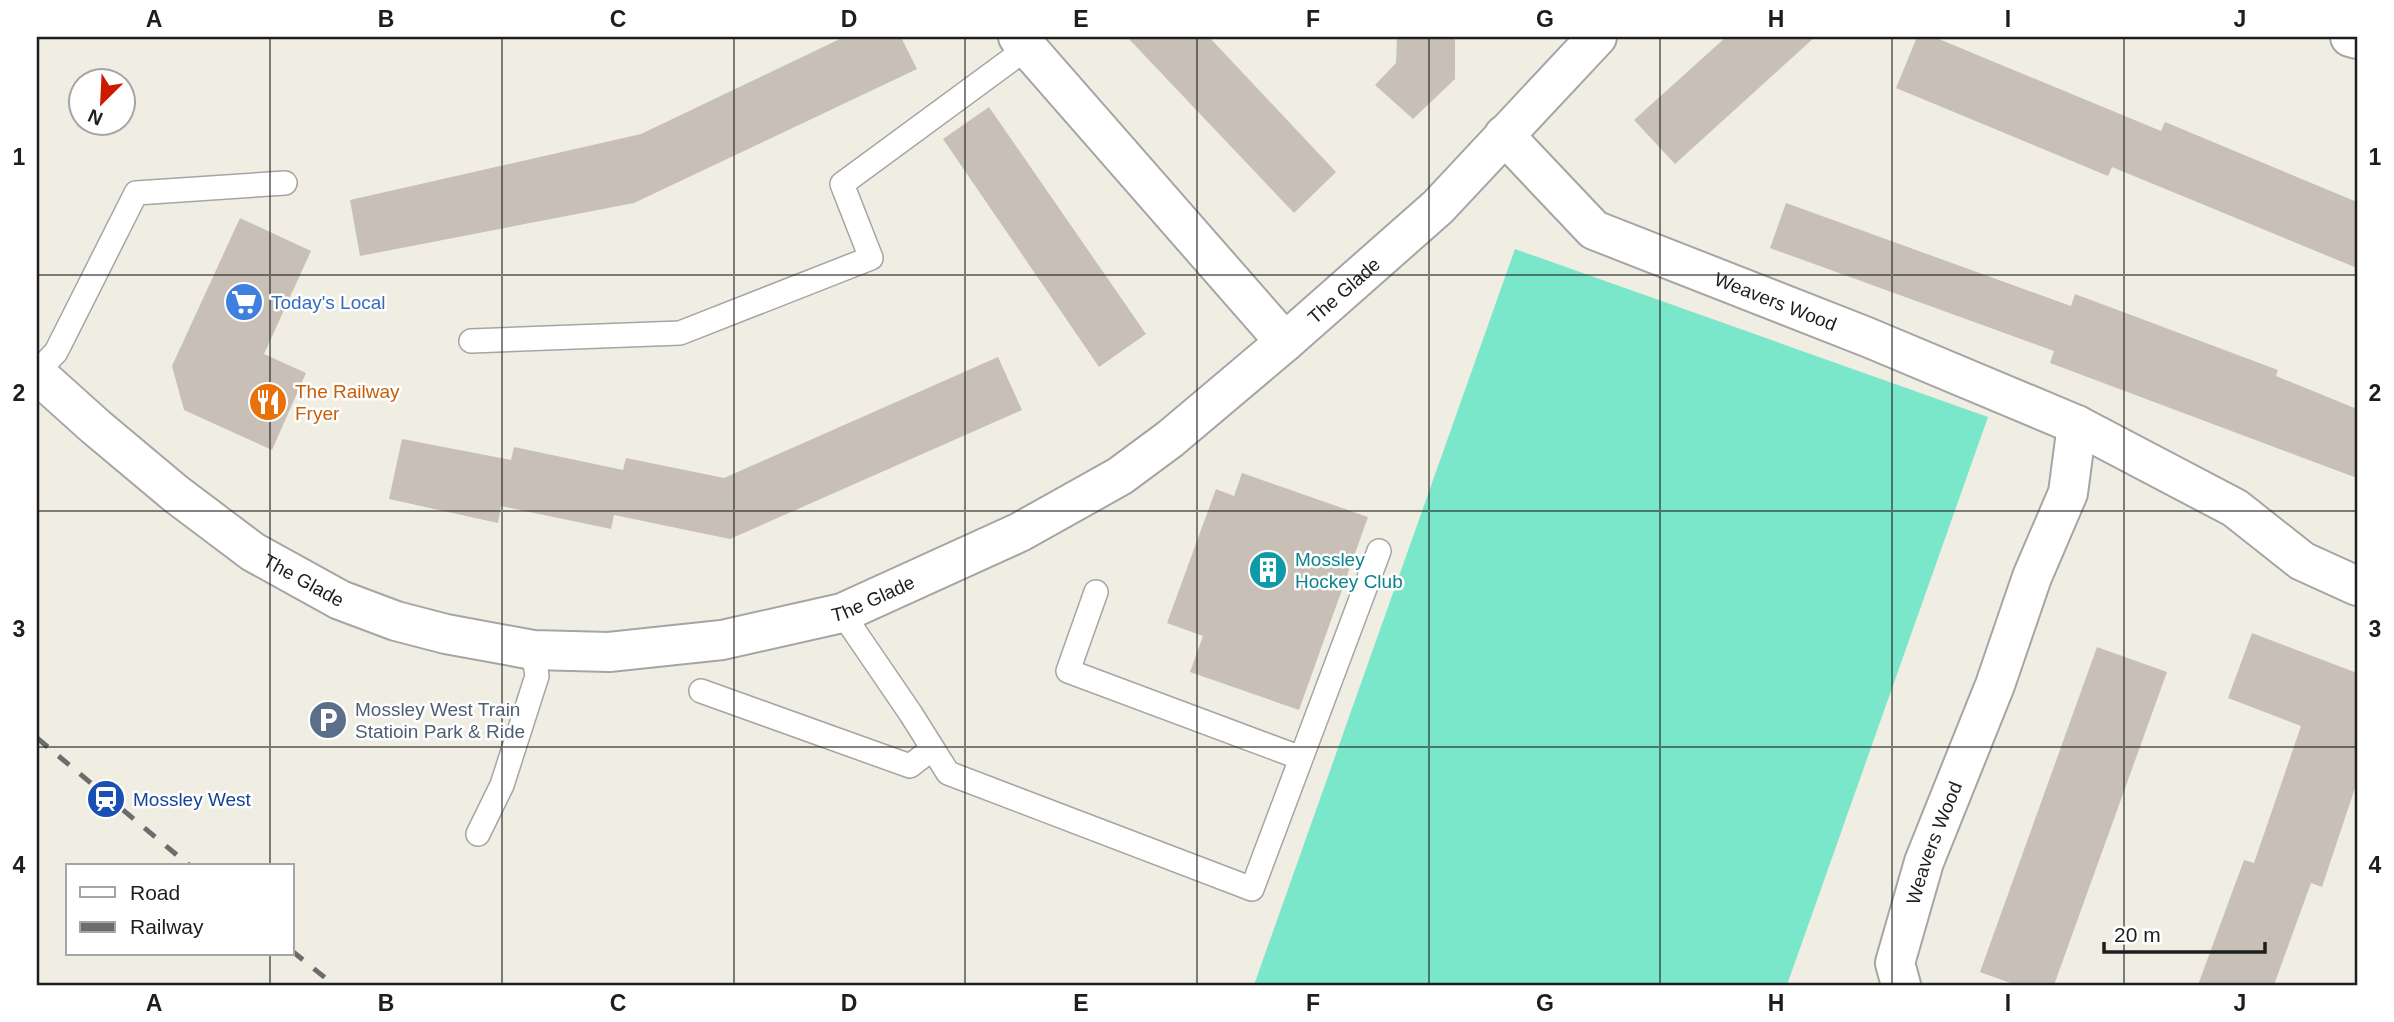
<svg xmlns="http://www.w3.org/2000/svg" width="2394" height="1022" font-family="Helvetica,sans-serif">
<rect width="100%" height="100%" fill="#f0ede3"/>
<path fill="#7ae6ca" d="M1515 249 1988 417 1787 985H1254Z"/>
<path fill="#c8c0b6" d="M844 37H901L917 69 634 203 360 256 350 200 641 134Z
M1127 37H1209L1336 172 1294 213Z
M1397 37H1455V79L1413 119 1375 85 1396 63Z
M1726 37H1815L1675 164 1634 120Z
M1917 37H1934L2161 131 2165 122 2357 202V268L2112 167 2108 176 1896 88Z
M989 107 1146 334 1099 367 943 139Z
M1786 203 2071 306 2075 294 2278 370 2276 376 2357 409V478L2050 363 2054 351 1770 248Z
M240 218 311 251 264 354 306 373 272 450 184 410 172 366Z
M998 357 1022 410 730 539 614 515 611 529 501 506 498 523 389 499 402 439 511 460 514 447 623 470 626 458 724 478Z
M1242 473 1368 517 1299 710 1190 672 1203 636 1167 623 1216 489 1234 496Z
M2252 633 2357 673V782L2322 887 2311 883 2274 985H2198L2244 860 2254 863 2301 726 2228 698Z
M2097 647 2167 672 2054 985H2016L1980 972Z"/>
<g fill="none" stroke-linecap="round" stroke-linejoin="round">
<defs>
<path id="lane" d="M471 341 680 333 871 258 842 184 1027 48
M37 372 56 352 136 193 285 183
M1096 592 1068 671 1301 758
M842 613 911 714 948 773 1252 889 1379 551
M701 691 910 766 932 749
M478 834 502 785 537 676 533 650"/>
<g id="street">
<path d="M1018 37 1285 342"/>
<path d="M2350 37 2357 39"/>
<path id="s1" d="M1504 135 1594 230 1867 337 2077 425 2235 508 2302 561 2357 586"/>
<path id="s2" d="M37 374 96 427 176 494 253 552 340 600 396 621 446 634 533 650 609 652 722 640 842 613 1020 532 1120 476 1170 439 1285 342 1438 207 1597 37"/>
<path id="s3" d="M1901 985 1895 963 1924 862 1995 685 2032 577 2068 493 2077 425"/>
</g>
</defs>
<use href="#lane" stroke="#a5a5a5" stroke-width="26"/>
<use href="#street" stroke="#a5a5a5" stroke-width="42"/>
<use href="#lane" stroke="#fff" stroke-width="23"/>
<use href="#street" stroke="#fff" stroke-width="38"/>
<path stroke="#6c6c6c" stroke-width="5" stroke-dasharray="14 14" stroke-linecap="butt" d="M37 738 190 866
M292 951 334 985"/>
</g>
<path fill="none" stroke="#1e1e1e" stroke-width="2" stroke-opacity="0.55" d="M270 37V866M502 37V985M734 37V985M965 37V985M1197 37V985M1429 37V985M1660 37V985M1892 37V985M2124 37V985M37 275H2357M37 511H2357M37 747H2357M270 954V985"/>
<defs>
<symbol id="supermarket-disc" viewBox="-11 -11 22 22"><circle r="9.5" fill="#3f7fe0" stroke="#fff"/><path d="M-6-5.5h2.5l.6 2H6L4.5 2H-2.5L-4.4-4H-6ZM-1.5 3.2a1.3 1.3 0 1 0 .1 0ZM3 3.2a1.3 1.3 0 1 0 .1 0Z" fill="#fff"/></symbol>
<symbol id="restaurant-disc" viewBox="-11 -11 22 22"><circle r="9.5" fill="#e8710a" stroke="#fff"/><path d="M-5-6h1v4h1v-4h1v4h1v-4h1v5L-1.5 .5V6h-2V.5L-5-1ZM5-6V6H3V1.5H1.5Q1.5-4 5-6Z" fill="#fff"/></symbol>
<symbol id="building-disc" viewBox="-11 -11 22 22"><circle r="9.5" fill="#0f9aa8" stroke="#fff"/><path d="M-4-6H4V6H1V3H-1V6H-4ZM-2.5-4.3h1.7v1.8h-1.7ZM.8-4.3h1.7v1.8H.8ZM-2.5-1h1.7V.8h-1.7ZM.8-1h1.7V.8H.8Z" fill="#fff"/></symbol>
<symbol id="parking-disc" viewBox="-11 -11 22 22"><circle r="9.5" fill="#5c6f8a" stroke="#fff"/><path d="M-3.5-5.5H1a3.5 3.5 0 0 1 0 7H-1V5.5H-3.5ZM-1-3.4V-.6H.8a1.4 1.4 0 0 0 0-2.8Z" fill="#fff"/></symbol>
<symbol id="station-disc" viewBox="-11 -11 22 22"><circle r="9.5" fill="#1a4fb4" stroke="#fff"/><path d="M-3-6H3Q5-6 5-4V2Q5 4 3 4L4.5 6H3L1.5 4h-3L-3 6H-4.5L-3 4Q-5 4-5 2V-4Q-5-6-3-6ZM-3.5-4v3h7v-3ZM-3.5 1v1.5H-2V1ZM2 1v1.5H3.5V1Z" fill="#fff"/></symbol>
</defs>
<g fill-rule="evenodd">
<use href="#supermarket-disc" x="222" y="280" width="44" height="44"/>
<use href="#restaurant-disc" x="246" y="380" width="44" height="44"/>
<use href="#building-disc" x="1246" y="548" width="44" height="44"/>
<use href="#parking-disc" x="306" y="698" width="44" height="44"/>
<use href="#station-disc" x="84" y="777" width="44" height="44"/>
</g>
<g text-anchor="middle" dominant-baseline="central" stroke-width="5" stroke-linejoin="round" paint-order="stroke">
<g font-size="19" fill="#1e1e1e" stroke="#fff">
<text stroke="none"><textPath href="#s2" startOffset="1493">The Glade</textPath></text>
<text stroke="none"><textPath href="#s1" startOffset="326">Weavers Wood</textPath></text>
<text stroke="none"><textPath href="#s2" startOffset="338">The Glade</textPath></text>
<text stroke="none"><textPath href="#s2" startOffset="926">The Glade</textPath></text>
<text stroke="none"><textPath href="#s3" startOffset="149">Weavers Wood</textPath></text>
</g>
<g font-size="19" fill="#366cbe" stroke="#fff" text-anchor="start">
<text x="271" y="302">Today's Local</text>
</g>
<g font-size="19" fill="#c56008" stroke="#fff" text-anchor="start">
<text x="295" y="391">The Railway<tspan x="295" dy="22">Fryer</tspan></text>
</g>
<g font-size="19" fill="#0d838f" stroke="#fff" text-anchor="start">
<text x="1295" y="559">Mossley<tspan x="1295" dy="22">Hockey Club</tspan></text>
</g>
<g font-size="19" fill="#4e5e75" stroke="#fff" text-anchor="start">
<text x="355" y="709">Mossley West Train<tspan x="355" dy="22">Statioin Park &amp; Ride</tspan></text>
</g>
<g font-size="19" fill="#164399" stroke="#fff" text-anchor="start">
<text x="133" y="799">Mossley West</text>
</g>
</g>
<rect width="2394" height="1022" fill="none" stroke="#ffffff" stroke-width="77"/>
<rect x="66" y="864" width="228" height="91" fill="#ffffff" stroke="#a5a5a5" stroke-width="2"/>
<rect x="80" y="887" width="35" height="10" fill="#ffffff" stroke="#a5a5a5" stroke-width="2"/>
<text x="130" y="900" font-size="21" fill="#1e1e1e">Road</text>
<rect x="80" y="922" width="35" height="10" fill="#6c6c6c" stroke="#a5a5a5" stroke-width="2"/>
<text x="130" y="934" font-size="21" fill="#1e1e1e">Railway</text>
<g transform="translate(102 102) rotate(204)"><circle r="33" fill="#ffffff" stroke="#a5a5a5" stroke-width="2"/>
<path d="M0-5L12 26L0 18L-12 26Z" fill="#cb1a00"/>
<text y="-10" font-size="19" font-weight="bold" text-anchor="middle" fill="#1e1e1e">N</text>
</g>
<path d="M2104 942v10h161v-10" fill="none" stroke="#1e1e1e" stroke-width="3.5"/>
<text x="2114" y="942" font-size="21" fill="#1e1e1e" stroke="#ffffff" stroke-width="5" paint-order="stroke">20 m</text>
<rect x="38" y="38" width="2318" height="946" fill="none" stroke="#1e1e1e" stroke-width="2.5"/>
<g font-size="23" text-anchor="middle" font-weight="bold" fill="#1e1e1e">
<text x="154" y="27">A</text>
<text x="386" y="27">B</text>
<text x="618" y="27">C</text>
<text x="849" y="27">D</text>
<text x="1081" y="27">E</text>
<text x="1313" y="27">F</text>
<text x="1545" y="27">G</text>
<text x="1776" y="27">H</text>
<text x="2008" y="27">I</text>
<text x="2240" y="27">J</text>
<text x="19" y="165">1</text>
<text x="2375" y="165">1</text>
<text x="19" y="401">2</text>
<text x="2375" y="401">2</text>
<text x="19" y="637">3</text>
<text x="2375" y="637">3</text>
<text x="19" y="873">4</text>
<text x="2375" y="873">4</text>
<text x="154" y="1011">A</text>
<text x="386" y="1011">B</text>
<text x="618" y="1011">C</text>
<text x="849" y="1011">D</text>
<text x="1081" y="1011">E</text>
<text x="1313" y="1011">F</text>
<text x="1545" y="1011">G</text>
<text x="1776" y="1011">H</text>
<text x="2008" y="1011">I</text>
<text x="2240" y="1011">J</text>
</g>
</svg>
